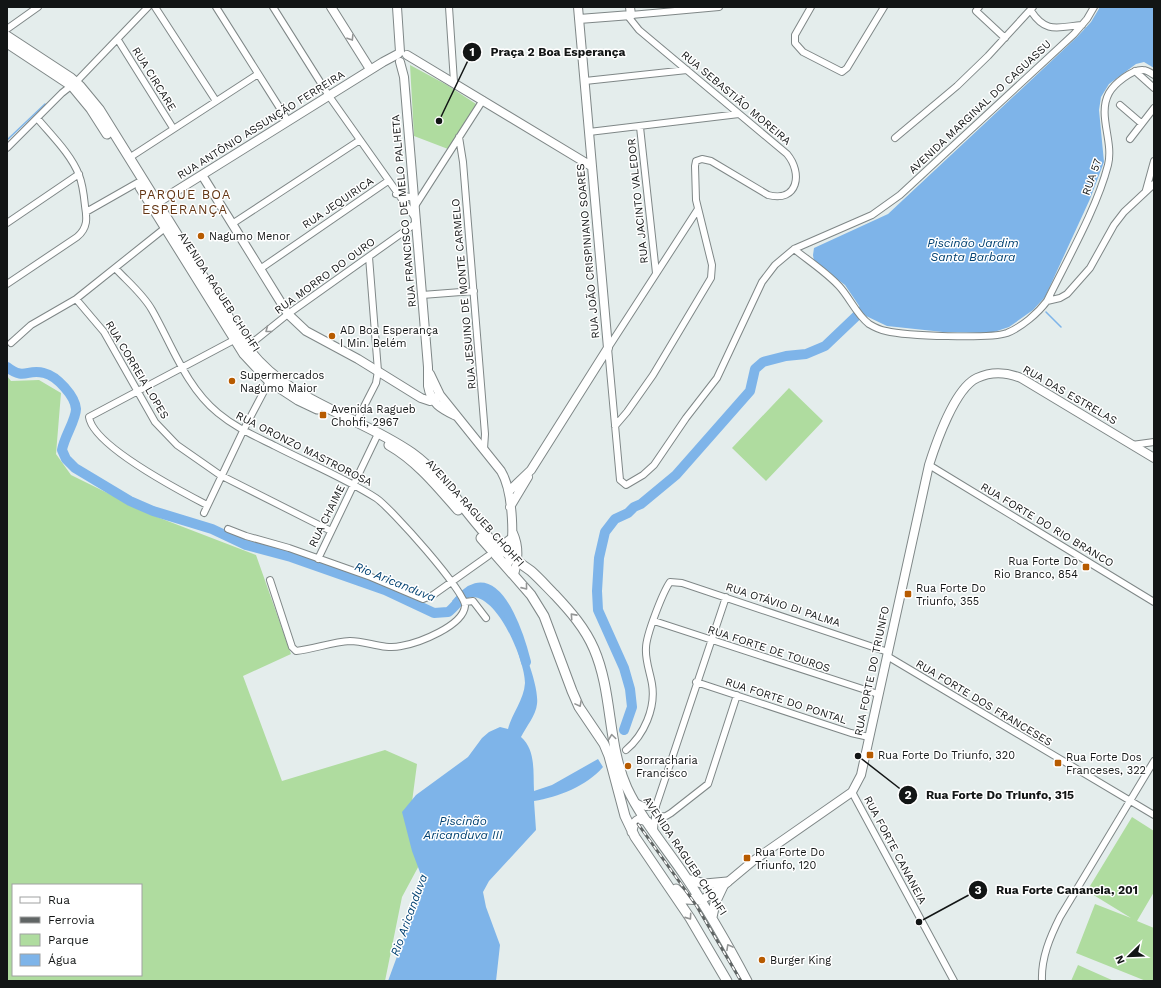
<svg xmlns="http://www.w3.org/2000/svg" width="1161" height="988" font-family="'Work Sans',sans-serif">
<rect width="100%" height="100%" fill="#e4edec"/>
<path fill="#afdc9f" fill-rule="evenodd" d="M410 65 447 85 476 104 448 149 414 136Z
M7 376 11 381 39 380 61 393 56 454 71 475 152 515 256 555 291 654 243 676 282 781 385 750 417 764 412 802 437 832 402 897 385 981H7ZM13 885H141V975H13Z
M789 388 823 421 766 481 732 448Z
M1132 817 1154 831V892L1137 921 1154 928 1153 981H1146L1076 953 1095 904 1131 918 1087 891Z
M1078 965 1114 981H1071Z"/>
<path fill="#7eb4e9" d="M1100 7H1154V68L1144 62 1136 64 1109 84 1101 97 1099 110 1104 162 1090 199 1045 297 1033 310 1009 327 991 333 943 332 887 326 866 316 845 285 814 262 813 255 814 248 888 214 1077 37 1091 22Z
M473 587C482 590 492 594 499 602 513 619 540 682 537 704 536 715 526 727 521 737 536 750 533 772 534 791L552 785 598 759 603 767C587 786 558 797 534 801L536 830 489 881 483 892 486 907 500 945 496 981H388L424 883 412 851 402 812 416 795 468 757 482 738 489 732 500 727 508 729C512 713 524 700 525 683 525 661 498 595 471 597 464 597 460 602 456 606L452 601 461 591Z"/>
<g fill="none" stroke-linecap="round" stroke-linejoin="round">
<path stroke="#7eb4e9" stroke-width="1.5" d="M7 140 45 104
M1046 312 1061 327"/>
<path stroke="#7eb4e9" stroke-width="10" d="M7 367C25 381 27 368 44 373 57 376 75 396 76 409 76 420 64 437 62 450L66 459 75 468 130 501 153 511 212 529 246 545 291 557 385 590 434 613 448 612C457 606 464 591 476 588 503 581 521 642 526 662
M624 730 632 707 630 689 624 668 598 610 597 591 599 558 605 532 615 519 628 513 634 507 641 504 676 475 750 391 755 369 763 362 786 356 806 354 825 346 867 306"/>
<defs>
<path id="street" d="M155 7 216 101
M216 7 288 121
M273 7 329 96 416 219
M449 7 454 82
M811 7 795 35V43L803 52 842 72 847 68 884 7
M979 7 976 11 1005 38
M1031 11C1046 34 1058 27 1082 25
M631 15 719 7
M7 29 38 7
M118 40 173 128
M1135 71 1154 88
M585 81 687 70
M1120 105 1141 123
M640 127 656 273
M589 132 739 114
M459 137 463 162 485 434 484 449
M895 138 957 86 988 56 1033 7
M1130 139 1154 108
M7 148 62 93 76 82 148 7
M129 158 258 74
M1146 190 1154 161
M396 194 414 198
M415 206 483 100
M698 209 608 348 620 480 626 485 643 475 654 465 686 418 717 378 762 282 775 265 794 249 872 215 900 195 1074 34 1087 19 1094 7
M86 212 137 183
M7 223 79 174
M232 224 360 140
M794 249C809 261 826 272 839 286 850 298 856 314 869 324 874 327 880 330 886 331 906 336 990 339 1007 333 1022 327 1038 313 1047 301 1067 260 1097 208 1108 165 1114 141 1097 115 1109 93 1114 84 1132 69 1143 70 1147 70 1151 73 1154 75
M116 269C128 282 143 294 152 310 172 345 186 387 218 413 236 428 255 436 275 446 308 463 345 478 376 498 390 507 466 592 465 606 463 626 419 643 401 646 384 650 367 641 350 641 332 642 314 649 296 651L292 647 270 580
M260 269 388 181
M7 284 77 237C88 228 87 218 85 206 84 196 83 185 79 175 71 154 51 135 37 118
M422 295 474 291
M76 299 104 332 155 422 177 445 220 475 331 531
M1047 301 1060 298 1067 294 1090 268 1114 225 1124 212 1154 184
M11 343 31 325 76 299 165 228
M247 347 288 314 416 223
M356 422 376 383 378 371 369 257
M615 426 627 412 653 375 711 278 712 265 696 200 695 166 696 161 702 159 711 161 768 195C798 203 803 173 787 154L639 30 627 15
M1132 445 1154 442
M929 465 1154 602
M207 505C182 492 93 446 89 417L234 340
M204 513 243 431 271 378
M228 529 246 536 289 548 371 577 423 599 433 595 488 556
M318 559 376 438
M465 602 473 601 486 618
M654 621 878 694
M887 656 1154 815
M696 682 851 733 869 737
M626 750C644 735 656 708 652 684 650 672 645 660 646 648 646 635 663 592 670 582L682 583 888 652
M852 792 954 981
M635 802 646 807 656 806
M655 817 666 816 671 813 708 784 737 695
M654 830 656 806 726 597
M1042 981C1041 958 1050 937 1060 917L1154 761"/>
<path id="secondary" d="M331 7 370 69
M397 7 400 52
M579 19 631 15 630 7
M407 55 591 166
M400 62 404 77 428 367V386C431 404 442 409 456 416
M202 175 288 314 306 331 358 359 421 398 430 401 440 395
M152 206 383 62 398 54
M430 374 440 395 501 471C513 491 516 544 507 566
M509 491 531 470 608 348 578 7
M510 507 528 477
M513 533C519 546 518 561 514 574
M702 900 723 886 753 861 852 792 861 775 929 465C936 443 955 388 977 378 992 371 1006 372 1021 378L1154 458"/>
<path id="primary" d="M7 36 71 78 80 86 99 109 247 347C287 402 358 415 412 453 444 476 464 512 491 540 503 552 517 561 531 571 539 578 547 587 555 595 570 611 585 628 594 649 613 693 607 744 627 788 641 818 666 848 685 876 708 910 728 945 747 981
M7 43 72 86 91 109 107 134
M140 187 244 354 269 381 298 400 317 409
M389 445C417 461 437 486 458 510
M481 538 531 595 544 616 572 691 579 707 604 744 609 756 625 816 635 837 690 918 727 981
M497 546 504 545 510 540
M632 832C633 822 638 816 648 822
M687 879 705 884 727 882
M676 889 686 899 702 900
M712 917 715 903 723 886"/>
</defs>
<use href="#street" stroke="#7f8787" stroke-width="8"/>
<use href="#secondary" stroke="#7f8787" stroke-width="10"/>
<use href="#primary" stroke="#7f8787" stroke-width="11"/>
<use href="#street" stroke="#fff" stroke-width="6"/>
<use href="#secondary" stroke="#fff" stroke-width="8"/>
<use href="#primary" stroke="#fff" stroke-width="9"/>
<defs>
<path id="rail" d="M638 824 696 905 741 981"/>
</defs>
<use href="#rail" stroke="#606565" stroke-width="3"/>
<use href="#rail" stroke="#fff" stroke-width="1.5" stroke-dasharray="4.5" stroke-linecap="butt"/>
</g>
<defs><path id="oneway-chevron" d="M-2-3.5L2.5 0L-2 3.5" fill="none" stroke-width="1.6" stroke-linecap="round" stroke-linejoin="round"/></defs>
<g stroke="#949696">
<use href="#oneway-chevron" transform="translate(351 38) rotate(58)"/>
<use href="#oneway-chevron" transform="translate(268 330) rotate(142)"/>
<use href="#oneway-chevron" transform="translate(525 587) rotate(51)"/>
<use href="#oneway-chevron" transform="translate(573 616) rotate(-132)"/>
<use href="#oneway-chevron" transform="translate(579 704) rotate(62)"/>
<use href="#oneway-chevron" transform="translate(612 737) rotate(-98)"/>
<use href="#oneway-chevron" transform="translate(689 917) rotate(55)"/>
<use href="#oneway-chevron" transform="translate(729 947) rotate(-119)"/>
</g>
<g fill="#b75b00" stroke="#fff" stroke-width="1.5">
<circle cx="201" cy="236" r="4"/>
<circle cx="332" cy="336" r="4"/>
<circle cx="232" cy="381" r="4"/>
<rect x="319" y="411" width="8" height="8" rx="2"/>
<rect x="1082" y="563" width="8" height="8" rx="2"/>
<rect x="904" y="590" width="8" height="8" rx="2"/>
<rect x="866" y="751" width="8" height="8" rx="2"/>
<rect x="1054" y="759" width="8" height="8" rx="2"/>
<circle cx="628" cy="766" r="4"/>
<rect x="743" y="854" width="8" height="8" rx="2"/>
<circle cx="762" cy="960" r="4"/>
</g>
<g text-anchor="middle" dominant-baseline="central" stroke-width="3" stroke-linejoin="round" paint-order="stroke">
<g font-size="11" fill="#121515" stroke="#fff">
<text transform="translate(154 79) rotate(58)">RUA CIRCARE</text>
<text transform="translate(736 98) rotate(40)">RUA SEBASTIÃO MOREIRA</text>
<text transform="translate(980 107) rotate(-43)">AVENIDA MARGINAL DO CAGUASSU</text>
<text transform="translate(261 125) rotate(-32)">RUA ANTÔNIO ASSUNÇÃO FERREIRA</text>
<text transform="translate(1092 177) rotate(-71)">RUA 57</text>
<text transform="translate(638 201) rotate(-96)">RUA JACINTO VALEDOR</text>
<text transform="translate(338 203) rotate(-34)">RUA JEQUIRICA</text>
<text transform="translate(404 211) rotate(-95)">RUA FRANCISCO DE MELO PALHETA</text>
<text transform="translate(588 251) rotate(-95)">RUA JOÃO CRISPINIANO SOARES</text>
<text transform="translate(325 276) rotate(-36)">RUA MORRO DO OURO</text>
<text transform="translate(219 292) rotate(57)">AVENIDA RAGUEB CHOHFI</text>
<text transform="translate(464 294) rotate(-95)">RUA JESUINO DE MONTE CARMELO</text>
<text transform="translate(137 370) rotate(59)">RUA CORREIA LOPES</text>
<text transform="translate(1070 395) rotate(30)">RUA DAS ESTRELAS</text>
<text transform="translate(304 449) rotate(27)">RUA ORONZO MASTROROSA</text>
<text transform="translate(475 513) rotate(48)">AVENIDA RAGUEB CHOHFI</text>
<text transform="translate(327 516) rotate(-64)">RUA CHAIME</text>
<text transform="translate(1047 525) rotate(31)">RUA FORTE DO RIO BRANCO</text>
<text transform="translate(783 605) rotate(18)">RUA OTÁVIO DI PALMA</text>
<text transform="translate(769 649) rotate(18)">RUA FORTE DE TOUROS</text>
<text transform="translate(872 671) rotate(-78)">RUA FORTE DO TRIUNFO</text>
<text transform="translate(786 701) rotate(18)">RUA FORTE DO PONTAL</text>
<text transform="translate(984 703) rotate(31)">RUA FORTE DOS FRANCESES</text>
<text transform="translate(895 850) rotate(62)">RUA FORTE CANANEIA</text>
<text transform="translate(685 856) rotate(56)">AVENIDA RAGUEB CHOHFI</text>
</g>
<g font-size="11" fill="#121515" stroke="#fff" text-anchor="start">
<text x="209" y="236">Nagumo Menor</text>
<text x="340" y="330">AD Boa Esperança<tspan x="340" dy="13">I Min. Belém</tspan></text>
<text x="240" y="375">Supermercados<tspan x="240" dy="13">Nagumo Maior</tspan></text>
<text x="331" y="409">Avenida Ragueb<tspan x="331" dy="13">Chohfi, 2967</tspan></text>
<text x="1078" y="561" text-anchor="end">Rua Forte Do<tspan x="1078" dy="13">Rio Branco, 854</tspan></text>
<text x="916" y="588">Rua Forte Do<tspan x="916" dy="13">Triunfo, 355</tspan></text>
<text x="878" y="755">Rua Forte Do Triunfo, 320</text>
<text x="1066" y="757">Rua Forte Dos<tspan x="1066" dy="13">Franceses, 322</tspan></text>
<text x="636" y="760">Borracharia<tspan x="636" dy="13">Francisco</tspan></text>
<text x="755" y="852">Rua Forte Do<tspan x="755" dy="13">Triunfo, 120</tspan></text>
<text x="770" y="960">Burger King</text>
</g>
<g font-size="12" font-style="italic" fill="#014171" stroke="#fff">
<text x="973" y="243">Piscinão Jardim<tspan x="973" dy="14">Santa Barbara</tspan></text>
<text transform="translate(395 582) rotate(22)">Rio Aricanduva</text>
<text x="463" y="821">Piscinão<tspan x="463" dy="14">Aricanduva III</tspan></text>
<text transform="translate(409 915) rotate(-70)">Rio Aricanduva</text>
</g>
<g font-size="13" letter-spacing="1" fill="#633513" stroke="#fff">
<text x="185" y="194">PARQUE BOA<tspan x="185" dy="15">ESPERANÇA</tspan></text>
</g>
</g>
<path fill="none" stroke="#121515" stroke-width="1.5" d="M439 121L472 52M858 756L908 795M919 922L978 890"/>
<g fill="#121515" stroke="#fff" stroke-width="1.5">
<circle cx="439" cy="121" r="4"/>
<circle cx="858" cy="756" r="4"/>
<circle cx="919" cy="922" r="4"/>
<circle cx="472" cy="52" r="10"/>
<circle cx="908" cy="795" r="10"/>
<circle cx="978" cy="890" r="10"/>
</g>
<g font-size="12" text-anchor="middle" font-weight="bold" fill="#fff">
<text x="472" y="56">1</text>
<text x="908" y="799">2</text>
<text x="978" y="894">3</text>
</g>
<g font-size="12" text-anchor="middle" font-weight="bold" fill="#121515" stroke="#fff" stroke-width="3" stroke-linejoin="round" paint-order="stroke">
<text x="558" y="56">Praça 2 Boa Esperança</text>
<text x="1000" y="799">Rua Forte Do Triunfo, 315</text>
<text x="1067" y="894">Rua Forte Cananeia, 201</text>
</g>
<rect width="1161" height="988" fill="none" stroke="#121515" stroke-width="16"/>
<rect x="12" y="884" width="130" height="92" fill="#ffffff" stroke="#a0a1a1"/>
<rect x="20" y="897" width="20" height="6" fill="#ffffff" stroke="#a0a1a1"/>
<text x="48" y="904" font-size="12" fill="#121515">Rua</text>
<rect x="20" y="917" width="20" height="6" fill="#606565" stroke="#a0a1a1"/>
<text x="48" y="924" font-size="12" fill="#121515">Ferrovia</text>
<rect x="20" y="934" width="20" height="12" fill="#afdc9f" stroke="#a0a1a1"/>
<text x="48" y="944" font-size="12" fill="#121515">Parque</text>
<rect x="20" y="954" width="20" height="12" fill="#7eb4e9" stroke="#a0a1a1"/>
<text x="48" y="964" font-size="12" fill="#121515">Água</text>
<g transform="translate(1129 956) rotate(247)" stroke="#ffffff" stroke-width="3" paint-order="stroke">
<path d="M0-3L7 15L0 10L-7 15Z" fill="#121515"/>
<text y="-6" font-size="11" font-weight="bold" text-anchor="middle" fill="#121515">N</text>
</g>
</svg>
